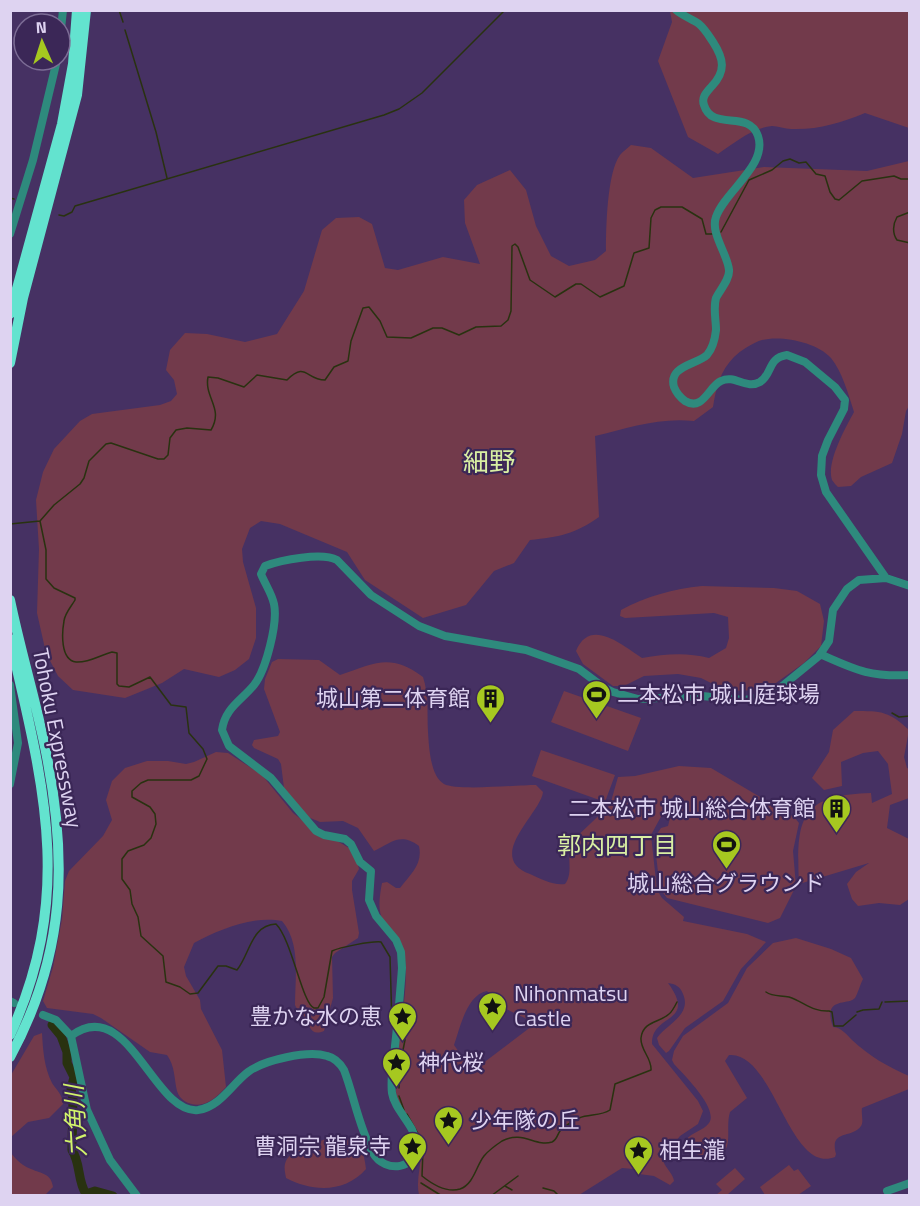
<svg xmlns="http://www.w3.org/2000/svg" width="920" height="1206" font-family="'Titillium Web','Noto Sans JP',sans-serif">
<rect width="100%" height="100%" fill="#463163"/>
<path fill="#723a4b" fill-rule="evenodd" d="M670 11H909V128L865 113C840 123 818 130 791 129 785 129 778 126 772 126 752 128 734 143 718 154L688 137 658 61 672 22Z
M631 145 651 148 693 178 764 167 867 171 909 161V406L906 411 902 434 892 463 861 477 851 486 838 487C836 485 834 483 832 480 826 462 846 427 854 412 849 396 842 371 831 358 817 342 781 335 762 340 754 342 740 351 734 357 720 371 716 388 713 407L694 421C660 417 628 428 595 436L599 517C575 534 559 537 530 540L514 563 494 571 466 605 423 618 365 580 347 552 280 524 261 521 250 528 242 549 243 562 256 608V638L249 659 235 670 219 677 184 669 162 683 125 698 73 690 58 676 46 653 37 613 39 549 36 500 43 472 54 449 80 421 92 414 160 405 171 401 177 394 174 380 166 370 170 350 185 333 207 334 245 342 277 334 304 291 322 230 336 218 359 217 372 224 385 268 398 270 443 257 480 264 465 223 464 200 477 185 510 170 526 190 536 226 551 256 569 266 595 260 606 251C606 228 607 173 620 155 623 151 628 148 631 145Z
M702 586 774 588 797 591 820 604 824 621 821 646 804 663 766 690 727 691 701 678 678 674 644 676 624 686H613L583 664 576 651C590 617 622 645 642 658 665 654 686 652 709 658L726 648 729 638 728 617 714 613 625 618 620 616 621 610C647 596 673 589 702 586Z
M278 659 319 660 340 675C376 663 390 653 423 677 429 695 427 714 428 732 429 746 430 776 444 784 457 791 517 785 536 785L543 792C541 813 484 857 530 874 541 879 554 886 565 884 574 872 566 856 571 842L610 805 618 777 635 776 679 766 711 768 794 817 799 823 793 851 796 886 780 918 768 923 667 898 660 889 654 838 661 828 668 826 676 794 670 800 651 835 657 890 662 898 684 917 683 921 747 934 766 942 741 969 723 1001 685 1028 669 1051 666 1053 659 1045 657 1038C667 1024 692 1015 683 994 680 986 675 984 668 983 698 1024 651 1013 652 1044L698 1101 703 1111 698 1124 680 1136 663 1158C663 1167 673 1172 674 1181L670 1185 654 1176 639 1174 634 1169 622 1168 579 1195H419C415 1177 424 1160 420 1141 416 1126 403 1115 398 1101 395 1094 396 1086 396 1078 396 1039 409 998 405 959 404 943 390 933 383 920 377 910 380 894 382 883L387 882 396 888H400C411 874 423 864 419 846 400 832 391 843 374 851L358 828 343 821 320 822 308 817 284 788 281 764 278 759 254 748 252 745 254 740 278 736 280 732 264 689 265 679 272 662ZM487 991 502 1007 531 1021 532 1026 474 1070 471 1069 454 1045C460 1029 466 995 487 991Z
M564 691 641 718 628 751 551 722Z
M854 711C881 711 889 711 909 730L904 757 907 768 909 769V798L890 805 887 828 909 839V899L900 905 879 903 858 906 852 899 847 884 856 872 869 863 799 884C796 818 800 795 871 793L872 803 892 794 888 764 878 751 863 753 841 762 842 786 824 790 812 778 829 752 833 730Z
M541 750 615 775 605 802 532 776Z
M216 752 228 753 262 775 293 813 302 820 349 848 358 865 359 869 352 881V890L359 933 358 938 335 953 332 957 333 998 324 1031C310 1037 310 1025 304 1016 301 1012 297 1010 295 1005 295 978 301 943 282 921 254 915 218 930 194 943L184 967 186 976 200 1000 201 1009 222 1050 226 1087C221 1092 215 1099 208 1102 197 1108 181 1104 177 1091 174 1078 175 1066 167 1055L150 1052 101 1018 93 1014 47 1008 43 1001 53 967 62 919 65 881 69 871 103 836 112 820 106 800 112 781 125 768 147 761H168L186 764 194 762Z
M796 938 831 949 851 958 863 979C860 985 858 993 855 998 848 1006 822 996 833 1027 842 1028 846 1034 852 1040 869 1056 888 1067 909 1076V1089L862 1108C861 1114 864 1122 861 1126 852 1139 829 1129 836 1154L835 1157C789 1175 774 1051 729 1055L725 1061 747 1098 730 1112C724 1131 738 1158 707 1156 699 1156 691 1152 686 1146V1140C692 1132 703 1131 709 1123 719 1109 684 1075 674 1064L672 1060 674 1051 683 1036 728 1003 747 968 773 943Z
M42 1033C43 1050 44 1067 52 1083 57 1091 62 1093 63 1104L49 1118 28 1122 11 1137V1075L34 1036Z
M337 1135C358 1139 364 1148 366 1169 345 1193 313 1192 286 1178 285 1171 283 1166 287 1159 294 1149 324 1140 337 1135Z
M11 1153C16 1160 23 1166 31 1169 42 1174 51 1173 53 1187L45 1195H11Z
M789 1165 794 1171 798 1169 811 1186 798 1195H765L760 1187Z
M735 1168 745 1179 727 1195H716L722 1190 716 1184Z"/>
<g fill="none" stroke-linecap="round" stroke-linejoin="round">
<path stroke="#293210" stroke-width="1.5" d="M119 10 123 22
M125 30 156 132 167 178
M10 198 14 199
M910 212 897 217C893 224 892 233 897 240L910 243
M59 215 64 216 72 212 75 206 384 115 399 109 422 93 505 10
M721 232 749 180 772 170 783 161 790 159 799 163 806 162 816 174 825 176 830 192 835 199 839 200 862 181 894 176 901 179H910
M40 521 46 550V579L54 588 75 598V600C71 607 65 613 64 621 62 632 60 660 76 662 89 663 100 655 112 652L117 653V684L119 686 129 687 150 677 171 705 186 707 189 733 203 749 207 759 199 776 191 780H148L141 783 132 791V797L150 807 155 814 156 824 151 838 144 845 128 851 122 859V879L130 890 132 904 138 917 141 936 163 956 166 982 180 987 190 994 198 993 218 966H226L237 970C250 954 251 925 276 924 292 940 302 1003 314 1008H318L324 997 332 951C340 947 372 941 381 942L390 957 392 1024 394 1027
M10 524 40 521 54 505 80 484 84 478 89 461 106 444 111 443 158 459H164L168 455 170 438 176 430 187 428 211 430C224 408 204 398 208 377L218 378 244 387 257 375 287 380C306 361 306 380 325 380L334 367 348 361 351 341 363 308 369 307 380 321 387 337 411 338 433 328H442L459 335 476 327 501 326 508 320 511 311 512 246 515 244 518 247 530 280 555 297 576 284H581L600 297 624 286 634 253 649 248 651 218 655 210 661 207H682L702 219 706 234H712
M892 713 899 717 910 716
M766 992C773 997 781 995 789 997 804 1002 813 1012 829 1011L832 1012 834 1026H843L856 1015
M885 1002 910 1001
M857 1012 863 1010 879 1009 882 1002
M399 1088 400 1065 405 1040 401 1030
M399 1096 404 1110
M407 1114 420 1137 423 1150 422 1176C432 1184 447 1193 460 1189 474 1184 476 1166 484 1156 489 1150 496 1145 502 1141 523 1130 535 1147 552 1142 557 1140 557 1135 560 1131 564 1127 573 1121 579 1118 589 1114 601 1116 610 1110L615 1084 651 1070C652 1058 640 1050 641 1038 643 1021 659 1023 669 1014 672 1012 675 1006 677 1002
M421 1183 442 1196
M505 1186 512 1190
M543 1188 554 1191 559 1196
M491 1196 518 1176"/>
<path stroke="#293210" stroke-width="9" d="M52 1025 61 1036 67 1052V1063L74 1077 71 1089 73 1099 72 1150C81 1164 77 1180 86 1194L95 1191 113 1196"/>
<path stroke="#2e8a7d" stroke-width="8" d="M676 10C683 16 692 19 699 24 705 29 709 36 713 42 724 59 726 71 712 86 707 92 701 97 704 105 712 132 749 109 758 136 768 165 725 191 716 217 710 233 728 255 729 270 730 279 720 290 716 298 713 308 716 320 716 330 715 339 713 348 707 355 696 365 668 366 674 387 676 392 681 398 685 401 703 412 709 386 721 381 735 374 746 390 760 382 773 374 767 358 787 355L805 362 835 387 845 400 844 409 828 440 822 456 821 475 826 492 886 578 910 586
M60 38 63 10
M10 234 33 160 57 60
M820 654C856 670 869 677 910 675
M10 685 18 743 10 784
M10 1001 14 1003
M43 1015 56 1020 71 1036 87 1110 110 1160 137 1196
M71 1036C128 993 154 1115 198 1110 220 1107 232 1084 248 1072 264 1060 308 1050 327 1056 335 1058 340 1063 344 1070 354 1096 359 1128 373 1153 385 1174 419 1170 416 1142 414 1124 395 1111 392 1093 390 1078 394 1061 395 1046 398 1020 400 994 402 968L401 952 396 940 376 916 369 900 371 871 360 862 351 844 345 839 324 835 316 831 271 778 229 746 222 730C225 708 241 701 254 685 266 670 278 623 274 604 272 594 265 584 261 574L265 566C281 560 322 552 337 560L371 595 419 626 445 636 526 650 579 669 603 687 613 692 638 699 702 696 745 700 760 697 771 692 781 687 819 656 829 641 833 610 847 589 859 580 886 578
M887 1191 910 1183"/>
<path stroke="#63e3cf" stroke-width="10" d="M10 314 62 124 73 64 77 10
M10 363 23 298 77 95 86 10
M10 600C20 649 35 698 45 747 68 859 66 954 10 1057
M10 639C43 783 75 893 10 1035"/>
</g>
<defs>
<symbol id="stadium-pin" viewBox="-11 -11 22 30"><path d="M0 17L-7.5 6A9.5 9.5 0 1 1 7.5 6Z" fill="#a6c820" stroke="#3b2757"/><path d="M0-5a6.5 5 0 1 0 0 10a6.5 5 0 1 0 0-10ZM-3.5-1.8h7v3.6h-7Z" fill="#111"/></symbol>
<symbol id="building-pin" viewBox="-11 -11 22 30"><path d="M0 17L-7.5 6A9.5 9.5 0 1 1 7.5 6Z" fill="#a6c820" stroke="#3b2757"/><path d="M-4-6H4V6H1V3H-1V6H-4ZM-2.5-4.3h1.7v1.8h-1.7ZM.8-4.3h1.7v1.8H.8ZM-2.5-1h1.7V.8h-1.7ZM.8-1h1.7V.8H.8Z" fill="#111"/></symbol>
<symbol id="sight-pin" viewBox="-11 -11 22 30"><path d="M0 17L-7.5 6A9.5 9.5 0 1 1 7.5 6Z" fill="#a6c820" stroke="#3b2757"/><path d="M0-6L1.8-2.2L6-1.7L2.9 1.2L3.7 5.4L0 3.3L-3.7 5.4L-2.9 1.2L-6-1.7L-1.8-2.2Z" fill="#111"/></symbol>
</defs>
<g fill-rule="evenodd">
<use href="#stadium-pin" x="580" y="678" width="33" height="45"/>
<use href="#building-pin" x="474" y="682" width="33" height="45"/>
<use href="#building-pin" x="820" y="792" width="33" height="45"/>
<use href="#stadium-pin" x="710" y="828" width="33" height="45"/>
<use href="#sight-pin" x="476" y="990" width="33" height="45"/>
<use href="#sight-pin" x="386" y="1000" width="33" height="45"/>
<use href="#sight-pin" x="380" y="1046" width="33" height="45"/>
<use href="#sight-pin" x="432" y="1104" width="33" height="45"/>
<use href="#sight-pin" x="396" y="1130" width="33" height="45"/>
<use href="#sight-pin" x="622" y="1134" width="33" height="45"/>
</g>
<g text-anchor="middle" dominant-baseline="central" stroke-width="4.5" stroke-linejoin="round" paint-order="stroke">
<g font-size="22" fill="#ded3f1" stroke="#3b2757" text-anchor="start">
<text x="617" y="694">二本松市 城山庭球場</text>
<text x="470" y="698" text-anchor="end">城山第二体育館</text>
<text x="815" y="808" text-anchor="end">二本松市 城山総合体育館</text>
<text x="726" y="883" text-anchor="middle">城山総合グラウンド</text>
<text x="514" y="993">Nihonmatsu<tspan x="514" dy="25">Castle</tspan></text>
<text x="382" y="1016" text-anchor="end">豊かな水の恵</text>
<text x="418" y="1062">神代桜</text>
<text x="470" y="1120">少年隊の丘</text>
<text x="391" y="1146" text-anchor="end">曹洞宗 龍泉寺</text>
<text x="659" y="1150">相生瀧</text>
</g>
<g font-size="22" fill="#ded3f1" stroke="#3b2757">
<text transform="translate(58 738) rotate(79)">Tohoku Expressway</text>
</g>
<g font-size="24" fill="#d9efa3" stroke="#3b2757">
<text x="617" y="845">郭内四丁目</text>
</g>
<g font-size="24" font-style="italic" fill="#d2f46b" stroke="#3b2757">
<text transform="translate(75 1121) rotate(-93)">六角川</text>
</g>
<g font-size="26" fill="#d9efa3" stroke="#3b2757">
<text x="489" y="461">細野</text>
</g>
</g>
<rect width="920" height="1206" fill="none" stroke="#ded3f1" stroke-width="24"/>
<g transform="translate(42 42) rotate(357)"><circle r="28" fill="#3b2757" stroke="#7c6c95" stroke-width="1.5"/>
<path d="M0-4.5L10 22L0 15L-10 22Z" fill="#a6c820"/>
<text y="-9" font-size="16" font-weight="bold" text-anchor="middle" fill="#ded3f1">N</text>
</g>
</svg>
